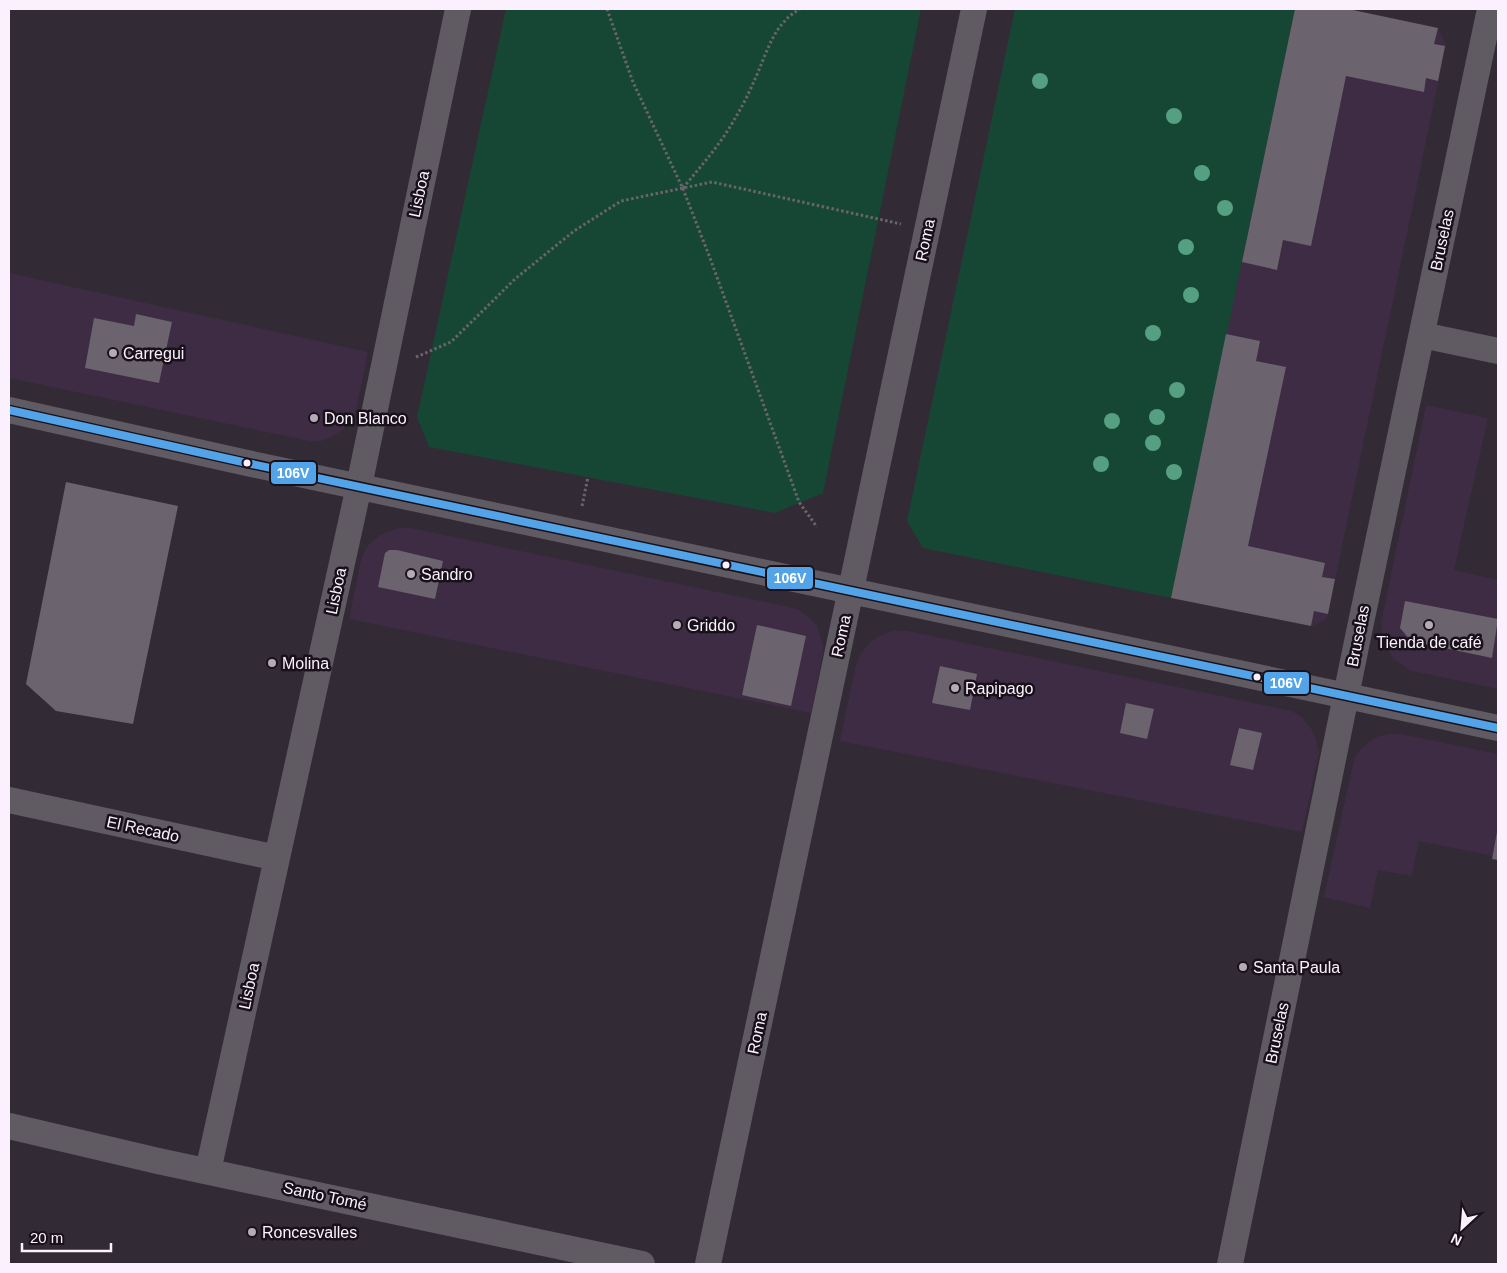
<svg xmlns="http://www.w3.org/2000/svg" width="1507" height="1273" font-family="Arial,sans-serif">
<rect width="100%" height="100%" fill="#322a35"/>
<path fill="#3e2c44" d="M1015 9H1348L1438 28 1446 45 1328 614 1326 619 1313 626 923 548 907 521Z
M9 273 368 352 357 407 352 418 342 430 332 437 321 441H309L9 378Z
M1426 405 1488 418 1454 570 1498 580V689L1412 671 1394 660 1383 642 1381 623Z
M398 528H411L789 607 799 610 807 616 817 626 823 644V653L811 713 349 619 361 560 364 552 369 544 380 535Z
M893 631H908L1292 711 1303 718 1312 730 1316 739 1319 753 1302 832 840 741 856 664 860 655 871 641 883 634Z
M1390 734H1401L1498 754V857L1419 841 1412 876 1378 870 1370 908 1324 897 1354 759 1360 750 1369 742 1379 736Z"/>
<path fill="#154734" d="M506 9H921L823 493 775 513 429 447 417 417Z
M1015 9H1295L1171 598 923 548 907 521Z"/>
<path fill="#6b636d" d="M1295 9H1348L1438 28 1434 44 1445 46 1438 81 1426 78 1424 92 1346 76 1311 246 1283 240 1277 270 1242 262Z
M136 314 172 322 159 383 85 368 94 318 134 326Z
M1226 334 1260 341 1256 361 1286 367 1248 546 1325 563 1322 577 1335 579 1328 614 1314 611 1311 626 1171 598Z
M66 482 178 506 133 724 56 711 26 684Z
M389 550H397L443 561 435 599 378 587 385 553Z
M1405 601 1498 619 1492 658 1411 641 1400 628Z
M757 625 806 636 791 706 742 695Z
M940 666 977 674 970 710 932 703Z
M1126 703 1154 709 1147 739 1120 733Z
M1239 728 1262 733 1253 770 1230 765Z
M1497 832H1498V860L1492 859Z"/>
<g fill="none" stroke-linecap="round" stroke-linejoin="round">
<path stroke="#6a646c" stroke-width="3" stroke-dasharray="2.5 2.5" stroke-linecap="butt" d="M607 9 633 82 683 189 710 258 799 502 817 527
M683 188C701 166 720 145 734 120 742 107 749 93 755 79 767 53 773 24 800 9
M416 357 451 342 515 279 574 231 621 201 712 182 901 224
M582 506 588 477"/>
<path stroke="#605a62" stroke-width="26" d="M1422 335 1498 351
M9 410 247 463 1498 728
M9 800 277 858
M9 1126 158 1161 642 1264
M208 1171 359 486 458 9
M708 1264 974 9
M1230 1264 1358 637 1490 9"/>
<defs>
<path id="bus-1" d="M9 410 247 463 1498 728"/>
</defs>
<use href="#bus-1" stroke="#18111a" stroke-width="11"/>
<use href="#bus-1" stroke="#53a3e8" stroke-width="8"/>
</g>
<g fill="#559f82">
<circle cx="1040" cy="81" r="8"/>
<circle cx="1174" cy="116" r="8"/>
<circle cx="1202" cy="173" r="8"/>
<circle cx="1225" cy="208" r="8"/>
<circle cx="1186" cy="247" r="8"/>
<circle cx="1191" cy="295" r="8"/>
<circle cx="1153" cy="333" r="8"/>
<circle cx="1177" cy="390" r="8"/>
<circle cx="1157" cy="417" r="8"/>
<circle cx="1112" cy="421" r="8"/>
<circle cx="1153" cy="443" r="8"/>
<circle cx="1101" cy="464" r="8"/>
<circle cx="1174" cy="472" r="8"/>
</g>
<g fill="#b5abb8" stroke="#18111a" stroke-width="2">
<circle cx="113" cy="353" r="5"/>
<circle cx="314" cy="418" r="5"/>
<circle cx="411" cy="574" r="5"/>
<circle cx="677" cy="625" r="5"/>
<circle cx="1429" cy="625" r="5"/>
<circle cx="272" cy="663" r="5"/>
<circle cx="955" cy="688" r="5"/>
<circle cx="1243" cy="967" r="5"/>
<circle cx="252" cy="1232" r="5"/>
</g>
<g fill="#fbf1fe" stroke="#18111a" stroke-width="2">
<circle cx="247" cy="463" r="4.5"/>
<circle cx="726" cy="565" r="4.5"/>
<circle cx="1257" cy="677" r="4.5"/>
</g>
<g text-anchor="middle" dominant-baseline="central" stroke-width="5" stroke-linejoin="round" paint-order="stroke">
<g font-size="16" fill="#fbf1fe" stroke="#18111a">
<text transform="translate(419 194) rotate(-78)">Lisboa</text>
<text transform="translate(925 240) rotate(-78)">Roma</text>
<text transform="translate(1442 240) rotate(-78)">Bruselas</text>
<text transform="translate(336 591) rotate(-78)">Lisboa</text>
<text transform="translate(841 636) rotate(-78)">Roma</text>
<text transform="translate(1358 636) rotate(-79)">Bruselas</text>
<text transform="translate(143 829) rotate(12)">El Recado</text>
<text transform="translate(249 986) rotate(-78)">Lisboa</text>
<text transform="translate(757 1033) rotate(-78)">Roma</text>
<text transform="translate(1277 1033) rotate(-78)">Bruselas</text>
<text transform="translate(325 1196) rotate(12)">Santo Tomé</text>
</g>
<g font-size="16" fill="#fbf1fe" stroke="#18111a" text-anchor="start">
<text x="123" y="353">Carregui</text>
<text x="324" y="418">Don Blanco</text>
<text x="421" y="574">Sandro</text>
<text x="687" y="625">Griddo</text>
<text x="1429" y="642" text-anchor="middle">Tienda de café</text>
<text x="282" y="663">Molina</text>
<text x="965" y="688">Rapipago</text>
<text x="1253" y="967">Santa Paula</text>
<text x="262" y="1232">Roncesvalles</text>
</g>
</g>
<g stroke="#18111a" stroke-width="2">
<rect x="270" y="461" width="47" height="24" rx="5" fill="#53a3e8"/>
<rect x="766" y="566" width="48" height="24" rx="5" fill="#53a3e8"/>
<rect x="1263" y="671" width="47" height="24" rx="5" fill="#53a3e8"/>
</g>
<g font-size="14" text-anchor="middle" font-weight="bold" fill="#fff">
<text x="293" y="478">106V</text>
<text x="790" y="583">106V</text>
<text x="1286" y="688">106V</text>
</g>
<rect width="1507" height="1273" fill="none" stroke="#fbf1fe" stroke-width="20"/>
<g transform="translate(1462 1228) rotate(206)" stroke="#18111a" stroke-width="4" paint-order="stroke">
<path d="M0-4L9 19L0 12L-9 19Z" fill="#fbf1fe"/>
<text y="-8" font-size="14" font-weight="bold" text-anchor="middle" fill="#fbf1fe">N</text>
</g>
<path d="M22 1243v8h89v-8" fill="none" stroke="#fbf1fe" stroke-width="2.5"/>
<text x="30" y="1243" font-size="15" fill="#fbf1fe" stroke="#18111a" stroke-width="4" paint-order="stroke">20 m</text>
</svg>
